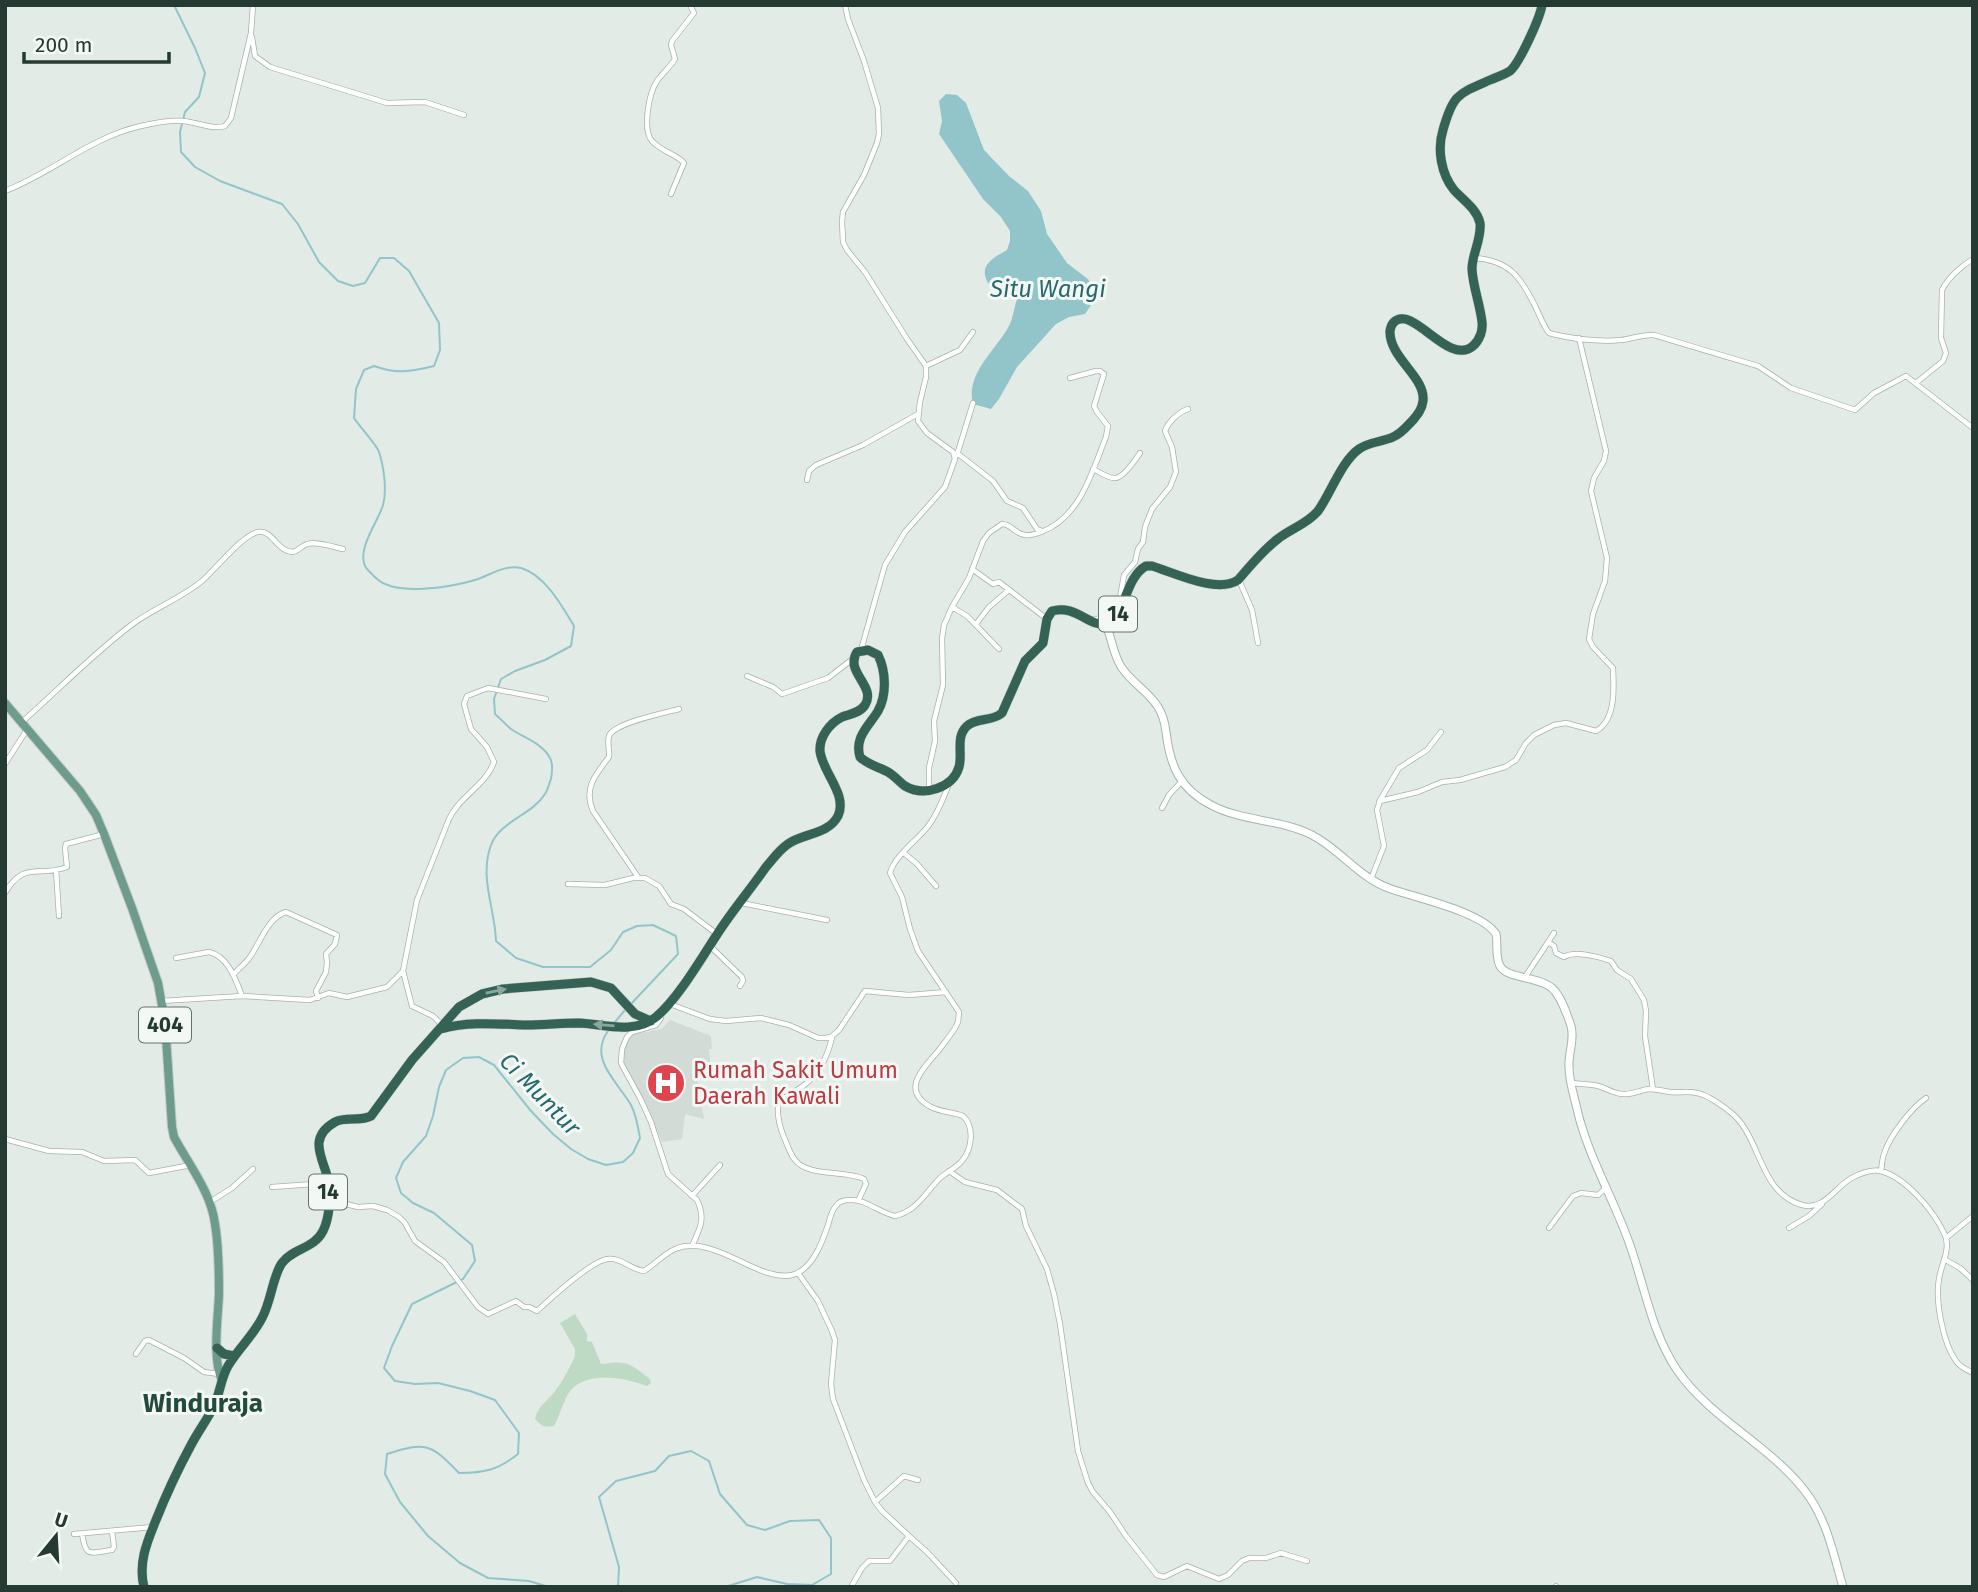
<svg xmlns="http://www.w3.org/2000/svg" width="1978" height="1592" font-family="'Fira Sans',sans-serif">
<rect width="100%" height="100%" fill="#e3ebe7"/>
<path fill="#d2dbd6" d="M670 1020 711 1036 712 1049H709L711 1075 697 1079 704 1119 685 1114 682 1139 662 1142 646 1104 626 1071 623 1056 627 1041 634 1034 662 1029Z"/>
<path fill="#bfdac4" d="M575 1314 587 1334V1341L592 1342 601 1364C626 1360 630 1363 650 1379L651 1383 647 1386C626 1378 589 1370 571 1390 564 1398 560 1416 554 1426 545 1428 541 1426 535 1419 538 1405 547 1402 555 1391 562 1383 571 1365 575 1356V1349L560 1323Z"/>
<path fill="#92c5c9" d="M946 94 957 95 966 103 984 150 1009 176 1028 191 1041 211 1047 234 1067 263 1089 280 1091 305 1085 314 1069 317 1056 324 1017 367 999 399 991 409 973 404C965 374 996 350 1009 326 1013 318 1014 308 1017 299L1012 290 988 283C978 265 993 258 1007 250L1010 241V231L1001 217 983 199 939 134 942 121 939 101Z"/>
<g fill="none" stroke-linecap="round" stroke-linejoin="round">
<path stroke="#92c5c9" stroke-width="2" d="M174 5 195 48 205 73 199 97 185 112 180 132 181 152 195 167 220 181 282 204 298 224 319 262 338 281 353 286 365 283 380 258H394L409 271 439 323 440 350 434 366C410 372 396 374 374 366L364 370 356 389 354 418C359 426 377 445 379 452 384 467 387 491 383 505 378 522 357 548 365 566 367 570 373 575 376 578 395 597 451 587 475 580 489 576 504 564 521 568 545 575 562 606 574 626L571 646 545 660 515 671 501 679 494 699 495 714C501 719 506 725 511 729 524 738 542 743 550 758 553 763 552 773 551 779 549 783 548 790 545 794 532 815 500 821 491 845 479 878 495 908 496 941L516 958 543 967H590L611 950 623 932 637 926 653 925 676 936 678 954 630 1005
M614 1023 626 1009
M549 1587 529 1581 488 1578 460 1563 428 1536 400 1502 385 1474 387 1454C426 1441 431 1444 459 1473 484 1473 498 1470 518 1454L519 1433 495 1400 470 1391 438 1383 415 1384 395 1381 384 1368 392 1346 412 1304 463 1279 475 1261 472 1245 434 1213 413 1203 401 1193 396 1178 403 1162 426 1136 433 1116 439 1087 446 1070 463 1058 479 1057 494 1065 531 1111 553 1134 571 1149 588 1159 606 1165 623 1162 633 1153 640 1138C638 1127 636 1114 631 1105 617 1081 588 1059 608 1031
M618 1587 619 1567 599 1497 616 1481 655 1471 669 1456 691 1451 709 1461 720 1494 747 1525 765 1530 790 1521 819 1520 831 1538V1574L812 1585 787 1584 757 1577 725 1587"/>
<defs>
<path id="street" d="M845 5 848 19 864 61 878 108 879 134 877 143 864 175 843 212 842 221 843 242 847 250 865 272 907 339 926 366V377L920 402 918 421 927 433 953 452 955 459 945 487 905 532 885 565 861 650
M252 37 255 56 270 67 387 103 425 102 464 115
M5 191C52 173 91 137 141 126 154 123 170 120 183 121 197 122 212 130 225 126L231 118 251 33 253 5
M671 194 684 163C678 155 662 152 652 141 642 129 649 93 657 81 663 73 670 67 675 59L671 45 672 41 694 13 690 5
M1474 258C1509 260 1521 277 1536 308 1540 316 1543 325 1549 333 1571 339 1599 342 1621 340 1632 339 1643 334 1654 335L1758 366 1791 388 1855 410 1874 393 1906 376 1973 428
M926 366 960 350 973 332
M1916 383 1943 361 1946 353 1941 338 1942 290C1948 278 1961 266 1973 259
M957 453 993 481 1007 501 1023 508 1037 529 1042 531
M957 455 973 403
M1093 469C1098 471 1109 479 1115 478 1123 478 1136 459 1140 453
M807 480 809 471 816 465 863 445 918 414
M972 569 993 584 999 582 1047 619
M1239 580 1252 610 1258 643
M952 607 967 616 999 649
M1093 620 1109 616 1120 598 1124 575 1135 562 1138 549 1143 542 1145 527 1152 509 1170 487 1176 472 1172 447 1165 431C1168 422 1179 412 1188 409
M976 624 989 607 1009 590
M747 676 773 687 782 694 828 678 854 658
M22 722C58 690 92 655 130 626 152 609 180 599 202 581 215 570 242 535 258 532 272 530 276 548 288 551 297 554 299 547 307 544 317 541 333 547 343 549
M5 764 28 728
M929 789V768L935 741 934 721 943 685 942 639 944 625 952 607 969 578 983 541 989 533 1002 524C1012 524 1015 534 1025 535 1030 536 1036 534 1041 532 1080 518 1092 472 1106 437L1108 426 1097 412 1094 406 1104 374 1100 371H1096L1070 378
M1379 802 1399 768 1427 750 1441 732
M1162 808 1169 795 1181 782
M904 853 917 864 936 886
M56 870 59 916
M638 877 593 811C583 788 596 774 609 757 610 750 606 740 610 734 619 722 664 713 679 709
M1371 879 1384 846 1377 810 1380 801 1418 792 1442 782 1460 780 1505 767 1516 760 1526 743 1534 735 1554 725 1566 723 1596 731C1616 720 1614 688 1613 668L1593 647 1589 639 1593 614 1605 581 1607 558 1591 491 1594 478 1604 461 1606 451 1579 338
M568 884 605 885 633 878H645L659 886 671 904 684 909 717 934
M5 893C24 860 38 878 67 867L65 848 66 844 104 834
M741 903 827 920
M1548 942 1554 946 1556 953 1564 957C1574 950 1600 957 1611 961L1617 970 1631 979 1644 1000 1646 1011 1645 1036 1653 1089
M710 946 742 977 743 981 740 986
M176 958 209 952C228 956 236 980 242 996
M403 971 417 900 449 819C459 797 486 785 494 762L487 747 471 729 464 704 467 696 488 688 546 699
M234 974C239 968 246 963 250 957 260 943 268 917 286 912L337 935 335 944 326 954 327 962 326 972 316 991 318 998
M1525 977 1554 933
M161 1001 242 996 310 1000 329 993 347 997 387 987 403 971 412 1006 433 1016 443 1026
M670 1004 710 1019 726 1021 761 1018 789 1025 818 1038H825L831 1037 839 1030 865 991 909 995 946 992
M660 1014 661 1018 656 1025 632 1032 627 1037 622 1049 621 1063 640 1098 651 1122 668 1174 697 1200C706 1218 700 1229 692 1246
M832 1037C828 1056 819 1074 803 1086 795 1092 787 1095 779 1102 776 1113 779 1124 783 1135 787 1143 789 1153 795 1160 808 1177 845 1170 864 1179L866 1184 858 1201
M1571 1083C1580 1084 1589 1084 1598 1086 1606 1088 1614 1094 1623 1094 1632 1095 1640 1090 1649 1089 1656 1089 1663 1091 1670 1092 1679 1093 1688 1091 1697 1093 1708 1095 1720 1104 1729 1111 1762 1135 1757 1192 1802 1205 1823 1211 1834 1189 1850 1179 1858 1174 1871 1169 1881 1171 1906 1178 1933 1210 1944 1233 1952 1248 1941 1264 1939 1279 1935 1301 1943 1343 1956 1361 1960 1367 1967 1370 1973 1373
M5 1139 49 1151 82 1152 104 1161 135 1160 149 1173 191 1165
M949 1171 965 1182 997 1190 1022 1209 1026 1226 1047 1269 1054 1294 1060 1324 1078 1451 1088 1483 1093 1492 1110 1512 1126 1536 1157 1575 1164 1577 1187 1566 1219 1579 1228 1575 1242 1561 1249 1558H1266L1281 1553 1307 1561
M1881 1171C1882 1166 1882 1159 1884 1154 1889 1137 1911 1108 1926 1098
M272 1187 328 1183
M692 1196 720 1165
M210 1202 232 1188 253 1169
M328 1205 346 1204 358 1207 373 1206 387 1210 399 1217 405 1223 415 1241 444 1262 478 1307 488 1314 516 1301 524 1307H529L537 1311C550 1299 592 1260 608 1259 620 1257 632 1270 644 1271 654 1265 664 1254 675 1249 714 1233 759 1283 792 1275 812 1270 822 1243 828 1225 830 1219 831 1211 836 1206 839 1201 845 1200 850 1200 866 1199 880 1213 895 1216 917 1211 925 1193 940 1178 947 1172 956 1168 962 1161 972 1149 975 1127 963 1116 952 1112 941 1112 931 1107 899 1090 924 1068 939 1050 944 1043 950 1036 955 1028L958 1022 959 1012 918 951 910 929 902 897 890 873C894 856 918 840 929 825 938 813 943 799 949 784
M1549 1228 1573 1196 1581 1193 1598 1195 1606 1188
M1789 1228 1809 1216 1822 1204
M1946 1238 1973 1216
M1944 1259 1960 1268 1973 1280
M798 1273 818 1301 832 1331 835 1340 831 1384 833 1399 864 1480 875 1502 882 1511 909 1536 890 1561H869L862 1568 851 1587
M136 1354 145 1341 149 1340 184 1358 204 1372 219 1374
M875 1502 904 1476 918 1480
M74 1534 153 1527
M82 1534C86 1558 89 1553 112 1550L114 1547 112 1531
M909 1536 927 1552 956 1583
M1556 1586 1557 1587"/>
<path id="secondary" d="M1106 624C1112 639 1113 655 1122 668 1132 683 1149 692 1158 707 1163 715 1165 723 1166 732 1170 766 1180 789 1211 805 1243 822 1281 819 1312 835 1341 850 1359 878 1391 889 1417 898 1482 912 1496 934 1498 944 1495 957 1500 966 1507 979 1538 976 1552 988 1561 996 1567 1014 1571 1026 1575 1040 1568 1053 1569 1067 1569 1081 1574 1096 1577 1109 1587 1153 1611 1194 1627 1237 1644 1281 1650 1330 1677 1370 1712 1421 1775 1447 1810 1498 1828 1525 1834 1556 1843 1587"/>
<path id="primary" d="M5 703 80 791 96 815 104 834 132 908 158 983 165 1022 172 1127 174 1137C189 1165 211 1192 215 1224 219 1247 219 1272 219 1294 218 1318 212 1359 222 1380"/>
<path id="highway" d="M441 1029C469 1021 498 1024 526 1025 544 1025 561 1023 579 1023 604 1024 634 1035 656 1017 677 1000 701 959 716 936 731 912 750 890 766 867 773 859 779 850 788 844 803 833 828 835 838 816 848 794 822 772 820 751 819 737 830 723 842 717 850 714 860 713 865 705 877 686 844 672 857 652L868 650 878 655C886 671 887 695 878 711 869 726 854 737 860 757 868 765 879 767 888 772 895 776 899 782 905 786 924 797 953 788 959 767 963 754 955 737 967 726 977 717 992 722 1002 713L1025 661 1043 643 1047 619 1052 611C1075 604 1089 627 1106 624 1125 620 1124 578 1146 566H1152C1175 573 1217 594 1238 580 1251 565 1264 549 1279 538 1292 528 1307 524 1318 511 1331 493 1341 462 1359 449 1369 442 1382 442 1393 437 1402 433 1407 426 1413 420 1418 414 1422 409 1423 401 1426 377 1389 358 1390 331 1391 326 1391 325 1394 322 1413 304 1448 367 1473 346 1480 340 1483 330 1482 322 1480 304 1473 287 1472 269 1472 254 1482 238 1480 223 1477 209 1463 200 1454 190 1441 174 1437 149 1443 130 1453 94 1458 94 1490 80 1497 77 1504 75 1510 71 1519 64 1540 18 1542 5
M217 1348 224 1354 234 1356
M144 1587C138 1563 147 1542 156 1520 166 1495 177 1471 190 1447 197 1433 207 1420 214 1406 220 1393 221 1378 228 1366 238 1349 253 1336 262 1318 271 1302 273 1275 282 1263 293 1248 314 1249 323 1231 330 1217 331 1194 328 1179 323 1158 307 1138 335 1122 346 1116 360 1122 371 1116L412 1060 459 1007 482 994 503 989 591 982 611 988 635 1014 651 1021"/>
</defs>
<use href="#street" stroke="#a6b2ad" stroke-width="6"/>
<use href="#secondary" stroke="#a3b6ae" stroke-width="9"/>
<use href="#primary" stroke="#c2c8c6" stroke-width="10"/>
<use href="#highway" stroke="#c2c8c6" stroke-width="10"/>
<use href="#street" stroke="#fff" stroke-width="4.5"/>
<use href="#secondary" stroke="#fff" stroke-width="7"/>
<use href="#primary" stroke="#6d9b8c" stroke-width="8"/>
<use href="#highway" stroke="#346356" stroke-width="9"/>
</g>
<defs><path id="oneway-solid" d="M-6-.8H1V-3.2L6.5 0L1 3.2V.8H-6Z" transform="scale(1.75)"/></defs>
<g fill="#8aa69e">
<use href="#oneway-solid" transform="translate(496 991) rotate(-12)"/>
<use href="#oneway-solid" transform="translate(604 1025) rotate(-175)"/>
</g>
<defs>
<symbol id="hospital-disc" viewBox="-11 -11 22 22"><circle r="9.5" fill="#e0444e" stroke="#f3f8f5"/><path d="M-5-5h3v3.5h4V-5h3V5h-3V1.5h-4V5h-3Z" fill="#fff"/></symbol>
</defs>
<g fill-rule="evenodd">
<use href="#hospital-disc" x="644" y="1061" width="44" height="44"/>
</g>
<g text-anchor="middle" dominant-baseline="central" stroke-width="6" stroke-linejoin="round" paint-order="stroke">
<g fill="#f3f8f5" stroke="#63736d" stroke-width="2">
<rect x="1099" y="596.5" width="38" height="35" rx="5"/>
<rect x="139" y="1007.5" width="52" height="35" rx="5"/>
<rect x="309" y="1174.5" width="38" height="35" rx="5"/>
</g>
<g font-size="21" font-weight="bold" fill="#253a33">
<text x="1118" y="614">14</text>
<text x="165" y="1025">404</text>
<text x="328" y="1192">14</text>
</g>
<g font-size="23" fill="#be3a42" stroke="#f3f8f5" text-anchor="start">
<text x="693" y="1070">Rumah Sakit Umum<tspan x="693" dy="26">Daerah Kawali</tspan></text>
</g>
<g font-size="24" font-style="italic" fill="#26696f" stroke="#f3f8f5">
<text x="1048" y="289">Situ Wangi</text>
<text transform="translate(540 1094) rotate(46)">Ci Muntur</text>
</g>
<g font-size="26" font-weight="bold" fill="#234a3d" stroke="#f3f8f5">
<text x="203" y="1403">Winduraja</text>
</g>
</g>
<rect width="1978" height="1592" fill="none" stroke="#253a33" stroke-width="14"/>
<g transform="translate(56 1536) rotate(18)" stroke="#f3f8f5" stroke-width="5" paint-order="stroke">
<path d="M0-5L12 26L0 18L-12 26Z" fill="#253a33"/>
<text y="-10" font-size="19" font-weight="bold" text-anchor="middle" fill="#253a33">U</text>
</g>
<path d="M24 52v10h145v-10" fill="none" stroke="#253a33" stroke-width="3.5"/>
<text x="35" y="52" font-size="21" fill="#253a33" stroke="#f3f8f5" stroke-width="5" paint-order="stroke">200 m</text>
</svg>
